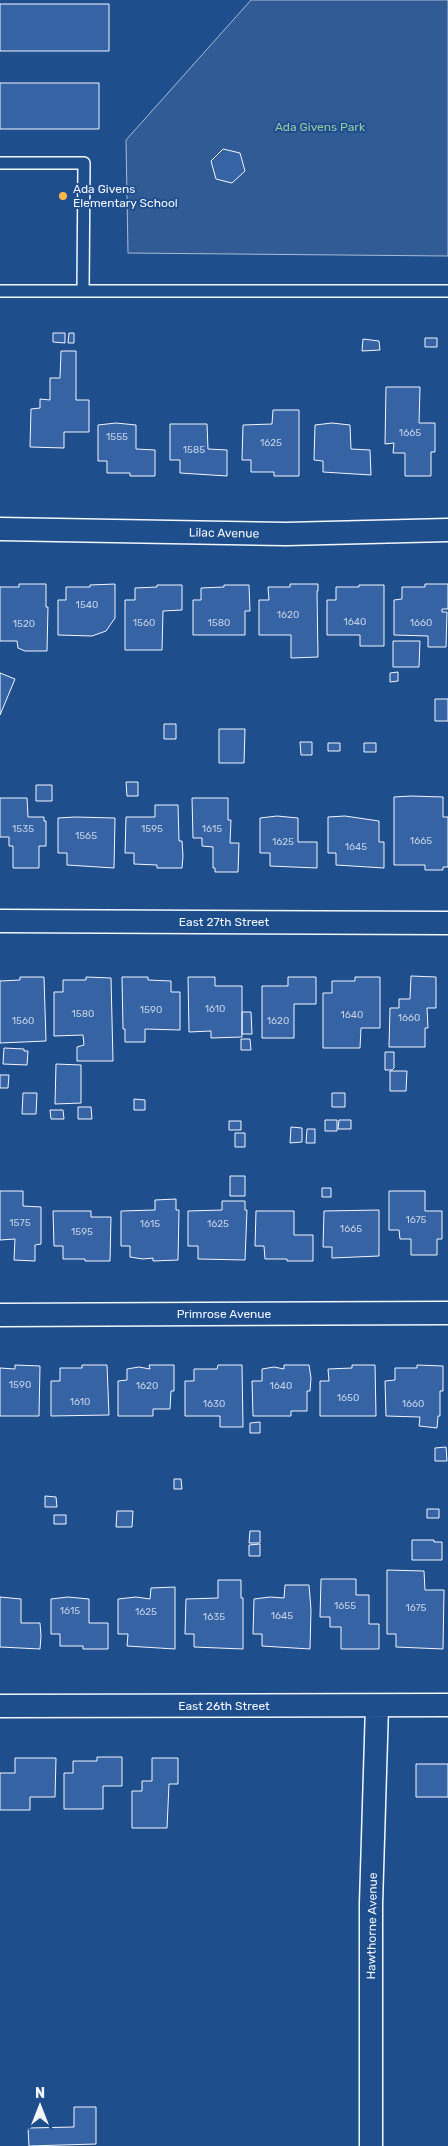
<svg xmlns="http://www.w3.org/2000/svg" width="448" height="2146" font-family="Rubik,sans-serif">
<rect width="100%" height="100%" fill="#1f4e8c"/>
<path fill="#305b95" stroke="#a8bbd7" d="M251 0H448V256L128 253 126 140Z"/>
<path fill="#3563a3" stroke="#f2f6ff" d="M0 4H109V51H0Z
M0 83H99V129H0Z
M223 149 240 153 245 171 232 183 216 179 211 161Z
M53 333H65V343L53 342Z
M69 333H74V343H68Z
M425 338H437V347H425Z
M363 339 379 341 380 350 362 351Z
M61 351H76V400H89V432H64V448L30 447 31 409 40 408V399L50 400V378H60Z
M386 387H420L419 423H435V452H431V476H405V453H393L394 443 385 444Z
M273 410H299V476H274V472H251V460H242L243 425 272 424Z
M116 423 136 425V449L155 450V476H130V473H107V461H98V425Z
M332 423 350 425 351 449 370 450 371 475 323 472V461L314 460 315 425Z
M170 424H207L208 449 227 450V476L180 473V460H170Z
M19 584H46V607H48L47 651H25L18 648 17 641H0V587H19Z
M115 584V618L106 631 92 636 58 635V600H66V587H90V585Z
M290 584H318V591H317L318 657 291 658V635H259V600H269L268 587H290Z
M425 584H448V609H442V612H447L446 647H428V636L394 635V600L402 599V587H425Z
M157 585H182V610L163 611 162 650H125V600H135V588L157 587Z
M224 585H249L250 611H245V635H193V600H201V588L224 587Z
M359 585H384V646H360V635H327V600H336V587H359Z
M393 641H420L419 667H393Z
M398 672V681L390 682V673Z
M0 673 15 679 0 715Z
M435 699H448V721H435Z
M164 724H176V739H164Z
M219 729H245L244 763H219Z
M300 742H312V755H301Z
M328 743H340V751H328Z
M364 743H376V752H364Z
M126 782H138V796H127Z
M36 785H52V801H36Z
M411 796 443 797V817H448V867H443V870H425V865H394V797Z
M0 798H27L28 817H44V821H46V846H39V868H13V846H9V837H0Z
M192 798H228V820H231L230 843H239L238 872H215V868H213V847L202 846V838H193Z
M155 805H178L179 841H182L183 856 182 868H157V865L134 864V853H125L126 817H155Z
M277 816 298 818V842H317V868L270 866V853H260V818Z
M345 816 379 821V842H384V868L336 865V853H328V817Z
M75 817 115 818 114 868 67 865V853H58V818Z
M411 976 436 977V1008H427L428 1028H425V1047H389L390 1008H399V999H410Z
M20 977H44L46 1041 0 1043V981L20 980Z
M86 977 111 978 113 1061H77V1047L84 1045 83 1035 54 1036V992H63V980H86Z
M122 977H148V980L171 981V992H180V1030L145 1029V1042H125V1029H123Z
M188 977H215V986H242V1037L211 1038V1031L189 1032Z
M288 977H316V1004H294V1038H262V986H288Z
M355 977H380V1028H361L360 1048H323V993H332V981H355Z
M242 1012H251L252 1034H242Z
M241 1039H250L251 1050H241Z
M4 1048 24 1049V1051H28L27 1065 3 1064Z
M385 1052H394V1068L392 1070H385Z
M56 1064 81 1065V1103L55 1104Z
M390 1071H407L406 1091H390Z
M0 1075H9L8 1088H0Z
M23 1093H37L36 1114H22Z
M332 1093H345V1107H332Z
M134 1099 145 1100V1110H134Z
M78 1107H91L92 1119H78Z
M50 1110H63L64 1119H51Z
M325 1120H337V1131H325Z
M339 1120H351V1129H338Z
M229 1121H241V1130H229Z
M291 1127 302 1128V1142L290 1143Z
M307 1129H315V1143H306Z
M235 1133H245V1147H235Z
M230 1176H245V1196H230Z
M322 1188H331V1197H322Z
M0 1191H23V1206L41 1207V1244L35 1245V1261L14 1260 15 1239 0 1240Z
M389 1191H425V1211H442V1239H437V1255H411V1239H400L399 1230H389Z
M176 1199V1210H179L178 1260 153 1261V1258L143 1259 130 1257V1246H121V1211L155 1210V1200Z
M222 1201H245V1210H247L245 1260 198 1259V1246H188V1211L222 1210Z
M379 1210V1256L332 1258V1247H323L324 1211Z
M53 1211H91V1217H111L110 1261H85V1259H63V1246H54Z
M256 1211H294V1235H313V1261H287V1259H265L264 1246H255Z
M15 1365 40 1366 39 1416H0V1368L15 1369Z
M82 1365H107L109 1415 51 1416V1381H60V1368H82Z
M149 1365H174V1391H171L170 1409H153V1416H118V1381L127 1380V1369L139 1367 150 1369Z
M218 1365H242L243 1427H220V1416H185V1381H194V1369H217Z
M284 1365H309L311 1378 310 1391H307V1411H291V1416H253L252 1381H262V1369L274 1367 284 1369Z
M352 1365H375L376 1416H320V1381H329L328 1369 352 1368Z
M417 1365 443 1366V1391H440V1416H438L437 1428 419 1426 420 1417 386 1416 385 1381 395 1380V1368H417Z
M260 1422V1433H250V1423Z
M446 1447 447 1461H435V1448Z
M174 1479H181L182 1489H174Z
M45 1496 56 1497 57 1507H45Z
M427 1509H439V1518H427Z
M117 1511H133L132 1527H116Z
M54 1515H66V1524H54Z
M250 1531H260V1543H249Z
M412 1540H434V1542H442V1560H412Z
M260 1544V1556H249V1545Z
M387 1570 424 1571 425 1590H444L443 1649 396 1647V1634H387Z
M321 1579H356V1595H369V1624H379V1649H341V1627H330V1617H320Z
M218 1580H241V1598H243V1649L194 1647V1634H185L186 1599 218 1598Z
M285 1585H309L311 1610 310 1649 262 1646V1634H253L254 1599 270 1597 284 1598Z
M175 1587V1649L127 1646 128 1634H118V1599L136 1597 150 1599 151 1588Z
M0 1597 21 1599V1623H40L41 1636 40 1649 0 1647Z
M68 1597 89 1599V1623H108V1649H83V1646H60V1634H51V1599Z
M97 1757H122V1786H103V1809H64V1773H73V1761H97Z
M15 1758H56L55 1797H30V1810H0V1773H15Z
M152 1758H178V1784H169L167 1828H132V1791H142V1781H152Z
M416 1764H448V1797H416Z
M74 2107H96V2144L29 2146 28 2128 74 2127Z"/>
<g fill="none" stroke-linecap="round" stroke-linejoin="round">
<defs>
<path id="service" d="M0 163H84L83 291
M0 291H448"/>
<path id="minor" d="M0 529 286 534 448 530
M0 921 448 923
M0 1315 448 1313
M0 1706 448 1705
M371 2146V1904L377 1706"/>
</defs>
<use href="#service" stroke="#f2f6ff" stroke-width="14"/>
<use href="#minor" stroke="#f2f6ff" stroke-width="25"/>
<use href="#service" stroke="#1f4e8c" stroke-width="11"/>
<use href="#minor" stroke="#1f4e8c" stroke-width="22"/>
</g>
<circle fill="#ffb74d" stroke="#1f4e8c" stroke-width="2" cx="63" cy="196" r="5"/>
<g text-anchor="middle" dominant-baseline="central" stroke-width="4" stroke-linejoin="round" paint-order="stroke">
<g font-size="10" fill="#c3d1e8">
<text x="410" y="433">1665</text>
<text x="117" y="437">1555</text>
<text x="271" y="443">1625</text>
<text x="194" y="450">1585</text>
<text x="87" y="605">1540</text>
<text x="288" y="615">1620</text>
<text x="355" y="622">1640</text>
<text x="144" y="623">1560</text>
<text x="219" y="623">1580</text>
<text x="421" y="623">1660</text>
<text x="24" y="624">1520</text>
<text x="23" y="829">1535</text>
<text x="152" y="829">1595</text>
<text x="212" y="829">1615</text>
<text x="86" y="836">1565</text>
<text x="421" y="841">1665</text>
<text x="283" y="842">1625</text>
<text x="356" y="847">1645</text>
<text x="215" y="1009">1610</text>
<text x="151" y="1010">1590</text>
<text x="83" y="1014">1580</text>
<text x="352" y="1015">1640</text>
<text x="409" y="1018">1660</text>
<text x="23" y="1021">1560</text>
<text x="278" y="1021">1620</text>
<text x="416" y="1220">1675</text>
<text x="20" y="1223">1575</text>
<text x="150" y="1224">1615</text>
<text x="218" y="1224">1625</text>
<text x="351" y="1229">1665</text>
<text x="82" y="1232">1595</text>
<text x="20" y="1385">1590</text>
<text x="147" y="1386">1620</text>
<text x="281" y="1386">1640</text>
<text x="348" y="1398">1650</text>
<text x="80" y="1402">1610</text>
<text x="214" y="1404">1630</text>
<text x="413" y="1404">1660</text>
<text x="345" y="1606">1655</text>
<text x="416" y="1608">1675</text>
<text x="70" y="1611">1615</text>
<text x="146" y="1612">1625</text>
<text x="282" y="1616">1645</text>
<text x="214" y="1617">1635</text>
</g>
<g font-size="12" fill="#97c8a6" stroke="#1f4e8c">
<text x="320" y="127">Ada Givens Park</text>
</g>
<g font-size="12" fill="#f2f6ff" stroke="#1f4e8c" text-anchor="start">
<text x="73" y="189">Ada Givens<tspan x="73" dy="14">Elementary School</tspan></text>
</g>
<g font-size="12" fill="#f2f6ff" stroke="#1f4e8c">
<text transform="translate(224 533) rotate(1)">Lilac Avenue</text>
<text x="224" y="922">East 27th Street</text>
<text x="224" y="1314">Primrose Avenue</text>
<text x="224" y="1706">East 26th Street</text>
<text transform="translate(372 1926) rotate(-89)">Hawthorne Avenue</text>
</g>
</g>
<g transform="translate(40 2106)" stroke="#1f4e8c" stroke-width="4" paint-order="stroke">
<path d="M0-4L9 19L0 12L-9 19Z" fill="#f2f6ff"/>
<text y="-8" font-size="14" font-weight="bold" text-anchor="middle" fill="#f2f6ff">N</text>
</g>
</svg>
